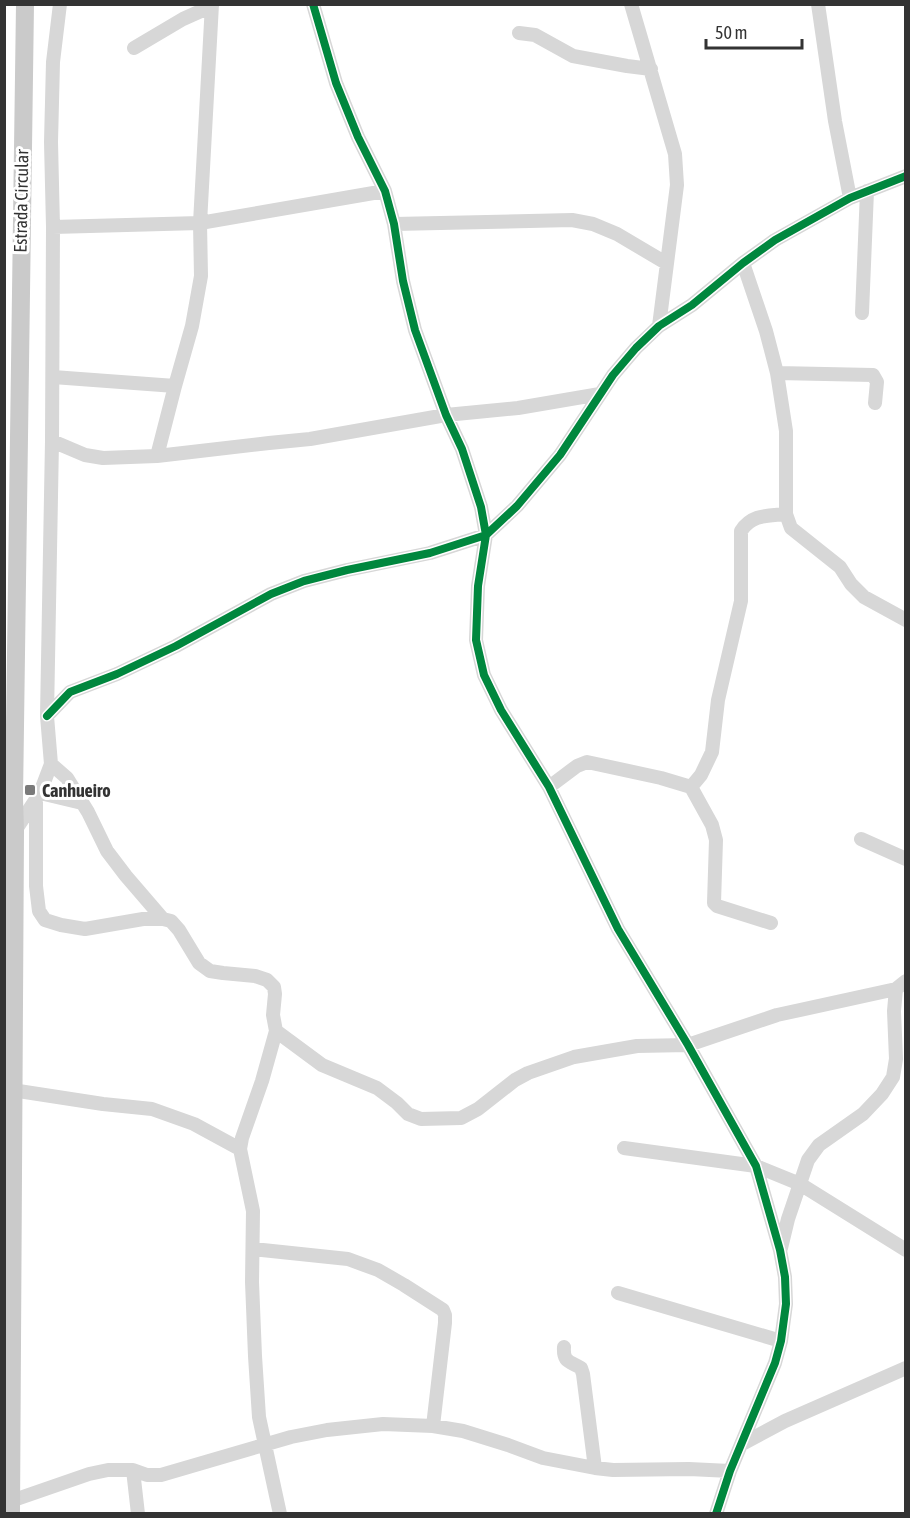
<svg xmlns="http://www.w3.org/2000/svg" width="910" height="1518" font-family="'Asap Condensed',sans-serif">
<rect width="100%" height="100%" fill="#fff"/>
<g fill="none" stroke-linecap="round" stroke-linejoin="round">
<path stroke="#d7d7d7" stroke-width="14" d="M313 4 336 83 358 137 385 191 394 224 403 281 415 330 446 415 462 449 481 507 486 535 478 586 476 640 484 675 501 710 549 787 618 929 688 1045 756 1166 780 1250 785 1277 786 1304 781 1341 775 1363 730 1471 716 1514
M631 4 675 154 677 185 659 326
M818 4 835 121 850 198
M519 33 535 35 573 56 627 66 651 69
M134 48 183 19 212 6
M394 224 572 220 593 224 617 234 666 263
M53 227 200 223 385 191
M743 263 766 331 777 373 786 431V514L791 528 840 567 851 584 864 597 906 620
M862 313 867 191
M777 373 873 375 877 382 875 403
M53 377 175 386
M52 441 85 455 103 458 157 456 269 443 310 439 446 415 518 408 600 394
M157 456 175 386 192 326 201 276 200 223 212 4
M47 716 70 692 117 674 176 646 271 594 304 581 347 570 430 553 486 535 517 506 560 455 613 375 636 348 659 326 692 305 743 263 775 240 850 198 906 176
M51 764 67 778 88 812 107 851 126 876 163 919
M549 787 577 766 587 762 661 778 691 787 712 825 716 840 714 903 717 906 771 923
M691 787 701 775 712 752 718 700 741 601V531C752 514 768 516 786 514
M40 793 82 803
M36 799V886L39 911 45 920 61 925 85 929 143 919H163L171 921 179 930 199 963 210 971 223 973 255 976 267 980 274 987 275 994 273 1015 276 1031 262 1081 242 1138 240 1149 253 1211 252 1282 255 1356 259 1417 280 1514
M15 831 40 793 51 764 47 716 52 441 53 227 51 142 53 62 60 4
M861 839 906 859
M276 1031 322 1065 377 1088 397 1103 408 1114 421 1119 461 1118 478 1109 515 1080 528 1073 574 1057 637 1046 688 1045 777 1015 896 989
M12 1090 103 1104 152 1109 194 1124 240 1149
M624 1148 756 1166 800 1184 906 1250
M781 1248 788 1219 808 1160 819 1145 863 1114 882 1094 893 1077 896 1059 894 1011 896 989 906 981
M253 1249 348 1259 378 1270 404 1285 443 1310 445 1315V1323L433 1426
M618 1293 781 1341
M564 1347C563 1362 569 1361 581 1368L583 1374 595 1468
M742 1444 785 1421 906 1368
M133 1470 138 1514
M11 1501 89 1474 108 1470H133L147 1475H161L291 1437 327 1430 383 1424 433 1426 463 1431 508 1445 543 1458 595 1468 613 1470 689 1469 730 1471"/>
<path stroke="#cacaca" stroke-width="18" d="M11 1514C13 1286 13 1058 15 831L14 798 25 4"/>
<defs>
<path id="cycleway" d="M313 4 336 83 358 137 385 191 394 224 403 281 415 330 446 415 462 449 481 507 486 535 478 586 476 640 484 675 501 710 549 787 618 929 688 1045 756 1166 780 1250 785 1277 786 1304 781 1341 775 1363 730 1471 716 1514
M47 716 70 692 117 674 176 646 271 594 304 581 347 570 430 553 486 535 517 506 560 455 613 375 636 348 659 326 692 305 743 263 775 240 850 198 906 176"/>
</defs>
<use href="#cycleway" stroke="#fff" stroke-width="11"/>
<use href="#cycleway" stroke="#00873e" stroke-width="8"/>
</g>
<rect fill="#7a7a7a" stroke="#fff" stroke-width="2" x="24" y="784" width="12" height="12" rx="3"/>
<g text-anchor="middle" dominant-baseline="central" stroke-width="6" stroke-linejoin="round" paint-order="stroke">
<g font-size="18" fill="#333" stroke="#fff">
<text transform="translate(21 201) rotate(-89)">Estrada Circular</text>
</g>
<g font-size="18" font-weight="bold" fill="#333" stroke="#fff" text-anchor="start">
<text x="42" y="790">Canhueiro</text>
</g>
</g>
<rect width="910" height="1518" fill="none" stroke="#333333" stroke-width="12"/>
<path d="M706 39v9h96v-9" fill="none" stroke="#333333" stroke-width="3"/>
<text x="715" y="39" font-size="18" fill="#333333" stroke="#ffffff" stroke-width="4.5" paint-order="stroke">50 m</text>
</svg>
